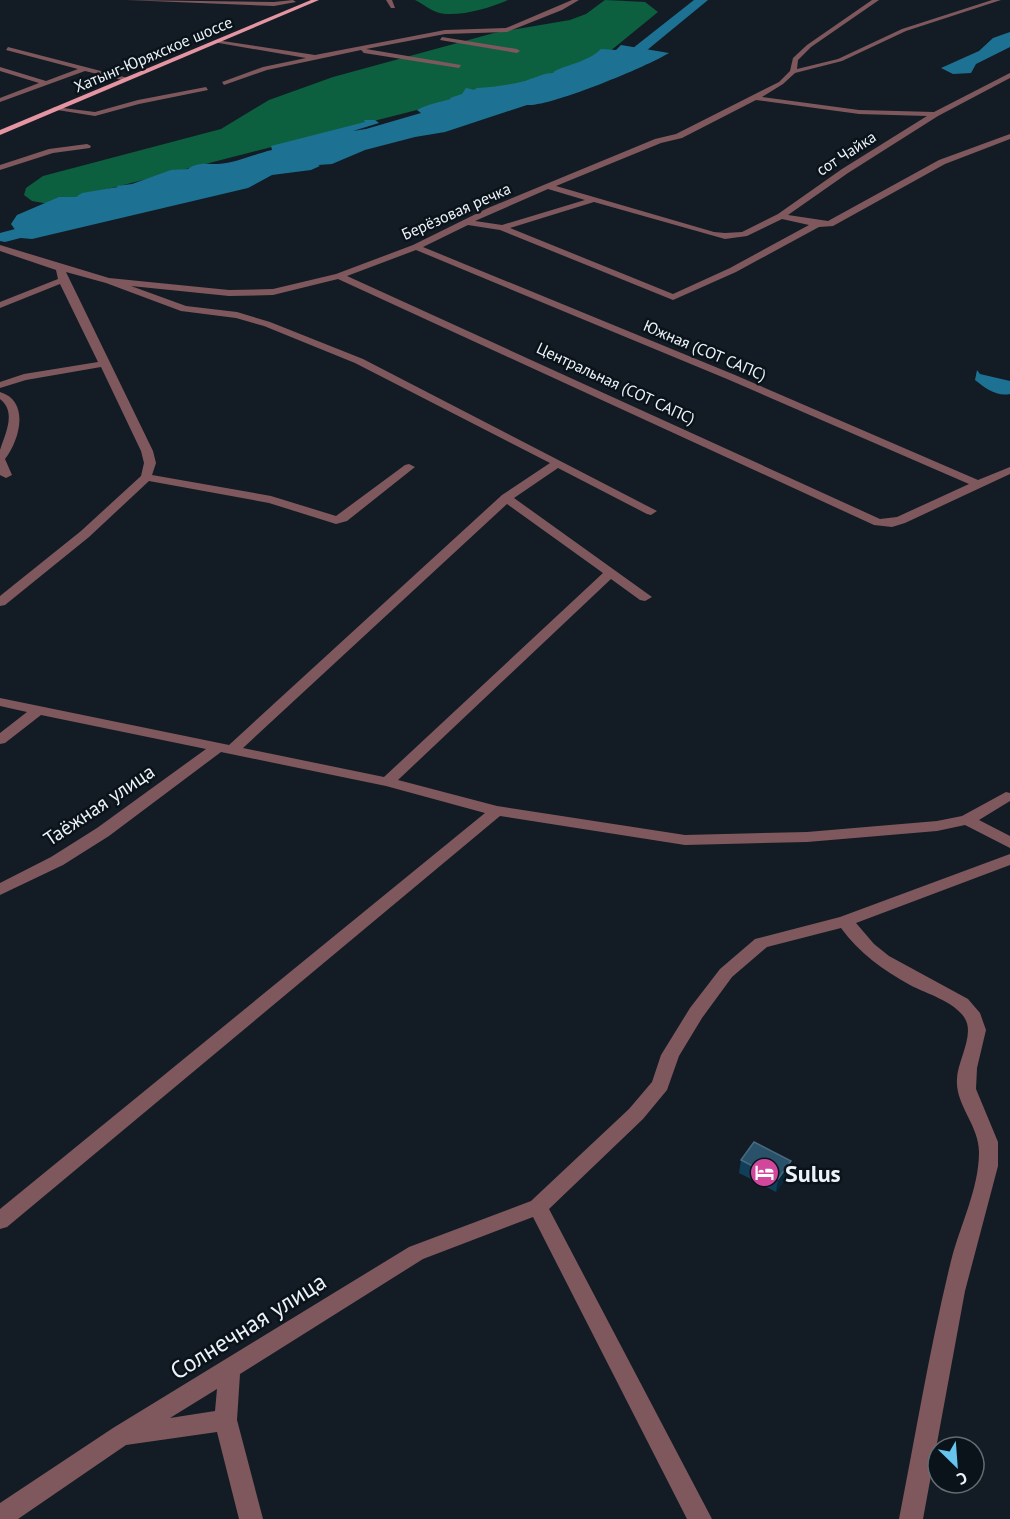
<svg xmlns="http://www.w3.org/2000/svg" width="1010" height="1519" font-family="'PT Sans',sans-serif">
<rect width="100%" height="100%" fill="#131c24"/>
<path fill="#0d603f" d="M415 0H508C490 8 466 15 446 14 435 14 425 5 415 0Z
M605 0 645 2 658 12 593 65 49 204 32 201 24 195 26 188 43 176 221 129 269 100 333 77 494 33 570 20 586 14Z"/>
<path fill="#1d7294" d="M1010 32V47L976 64 971 73 953 74 941 68 979 51 993 38Z
M621 45 669 53C646 67 550 107 527 105L445 132 415 137 365 150 332 164 318 165 320 166 311 170 272 175 248 188 32 239 21 238 11 224 17 215 59 197H76L82 193 118 187 116 186 132 184 171 170 188 169C197 162 207 164 218 164 237 163 254 154 272 150L271 146 365 122 364 120H375L379 123 353 131 366 129 421 113 417 110C428 104 440 102 451 99L450 98 462 94 466 88 474 90 477 88C493 87 509 85 525 81 534 78 544 73 553 73 556 67 588 63 601 49L616 50Z
M977 370 980 374 1010 381V394C997 397 985 388 975 380Z"/>
<g fill="none" stroke-linecap="round" stroke-linejoin="round">
<path fill="#1d7294" fill-rule="evenodd" d="M694 0H708L624 69 608 73 603 72 601 69 603 66 614 63Z
M57 218 63 219 66 223 63 227 5 242 0 241V233Z"/>
<path fill="#7f585d" fill-rule="evenodd" d="M126 0 274 2 293 0 296 2 274 6Z
M386 0H392L395 8H391Z
M572 0H579L562 10 507 32 445 34 366 49 461 65 459 68 364 53 361 50 267 70 224 85 222 82 263 67 306 58 213 42 216 40 315 55 445 30 506 28Z
M872 0H879L811 47 798 60 797 69 838 59 902 29 992 0H1001L906 31 842 61 795 73 783 84 762 97 859 110 934 112 1008 74 1010 73V78L938 116 848 173 788 215 828 221 939 160 1010 134V139L945 164 833 226 819 227 736 272 673 300 500 230 468 225 423 247 735 375 978 480 1010 467V474L905 523 892 527 874 525 338 279 273 295 229 296 131 286 186 306 237 312 270 322 363 359 657 511 651 515 647 514 558 468 514 498 652 597 645 601 640 600 611 579 398 780 497 806 685 835 807 832 937 821 962 816 1006 792 1010 793V801L979 820 1010 836V848L965 825 937 831 807 842 685 845 500 816 7 1227 0 1229V1209L485 813 386 786 221 752 109 836 63 865 0 895V883L51 857 97 828 206 749 41 715 5 743 0 744V733L27 712 0 706V698L229 745 502 495 550 463 355 363 264 326 236 318 181 311 106 283 66 272 153 451 156 463 152 475 271 496 336 516 405 465 409 464 415 467 347 521 336 524 269 503 149 481 89 537 5 605 0 606V596L81 531 141 476 144 463 141 451 101 367 26 380 0 388V382L24 374 98 362 60 284 0 308V302L58 279 56 270 0 251V245L109 278 229 290 273 289 336 274 413 245 488 208 655 139 676 134 779 82 790 71 793 58 807 45ZM756 100 859 114 927 116 842 169 778 214 742 232 725 233 714 232 556 186 661 143 682 138ZM548 189 585 200 502 225 475 221ZM594 202 725 239 747 236 782 219 809 225 730 268 673 294 510 228ZM416 250 727 379 969 484 897 517 880 519 347 276ZM507 504 603 573 384 777 243 748Z
M442 37 517 49 520 51 517 53 440 40Z
M8 47 128 78 129 79 126 81 85 71 0 102V98L39 83 0 71V67L46 81 78 69 6 50Z
M206 87 208 90 139 104 95 116 51 109 55 107 95 112 138 100Z
M87 144 91 146 90 148 53 153 0 170V165L49 149Z
M0 392C30 401 20 440 5 459L12 475 6 478 0 475C0 467 0 457 0 450 5 434 17 412 0 399Z
M1010 854V865L856 923 874 944 889 956 968 999 980 1013 986 1030 977 1068 976 1089 998 1142V1166L965 1291 923 1519H899C916 1433 930 1346 951 1261 960 1225 979 1189 979 1152 979 1125 955 1105 957 1079 957 1061 976 1034 964 1017 953 1001 927 994 910 985 883 970 859 953 841 928L767 947 732 977 702 1018 679 1056 667 1090 643 1119 549 1209 712 1519H687L533 1217 423 1259 240 1374 237 1420 263 1519H239L217 1432 126 1445 18 1519H0V1503L113 1428 409 1247 531 1201 629 1109 652 1082 661 1055 690 1008 720 969 755 939 840 917ZM217 1389 215 1411 170 1418Z"/>
<path fill="#e594a1" fill-rule="evenodd" d="M311 0H319L0 135V130Z"/>
</g>
<path fill="#113e58" d="M741 1160 789 1174 776 1192 739 1173Z"/>
<path fill="#08283c" d="M791 1161 789 1174 776 1192 778 1179Z"/>
<path fill="#295169" stroke="#486a80" stroke-width="1.5" d="M754 1142 791 1161 778 1179 741 1160Z"/>
<defs>
<symbol id="hotel-disc" viewBox="-11 -11 22 22"><circle r="9.5" fill="#d1479c" stroke="#0a131a"/><path d="M-6-4.5h1.5V1H6V5H4.5V3h-9V5H-6ZM-4 0a1.8 1.8 0 1 1 3.6 0ZM.5 0V-2.5h3Q6-2.5 6 0Z" fill="#fff"/></symbol>
</defs>
<g fill-rule="evenodd">
<use href="#hotel-disc" x="748" y="1156" width="33" height="33"/>
</g>
<g text-anchor="middle" dominant-baseline="central" stroke-width="5" stroke-linejoin="round" paint-order="stroke">
<g font-size="16" fill="#ecf2f8" stroke="#0a131a">
<text transform="translate(153 54) rotate(-23)">Хатынг-Юряхское шоссе</text>
<text transform="translate(846 153) rotate(-33)">сот Чайка</text>
<text transform="translate(456 211) rotate(-24)">Берёзовая речка</text>
<text transform="translate(705 350) rotate(23)">Южная (СОТ САПС)</text>
<text transform="translate(616 383) rotate(25)">Центральная (СОТ САПС)</text>
</g>
<g font-size="20" fill="#ecf2f8" stroke="#0a131a">
<text transform="translate(99 805) rotate(-34)">Таёжная улица</text>
</g>
<g font-size="24" font-weight="bold" fill="#ecf2f8" stroke="#0a131a" text-anchor="start">
<text x="785" y="1173">Sulus</text>
</g>
<g font-size="24" fill="#ecf2f8" stroke="#0a131a">
<text transform="translate(248 1326) rotate(-32)">Солнечная улица</text>
</g>
</g>
<g transform="translate(956 1465) rotate(155)"><circle r="28" fill="#0a131a" stroke="#646c73" stroke-width="1.5"/>
<path d="M0-4.5L10 22L0 15L-10 22Z" fill="#65c5ee"/>
<text y="-9" font-size="16" font-weight="bold" text-anchor="middle" fill="#ecf2f8">С</text>
</g>
</svg>
